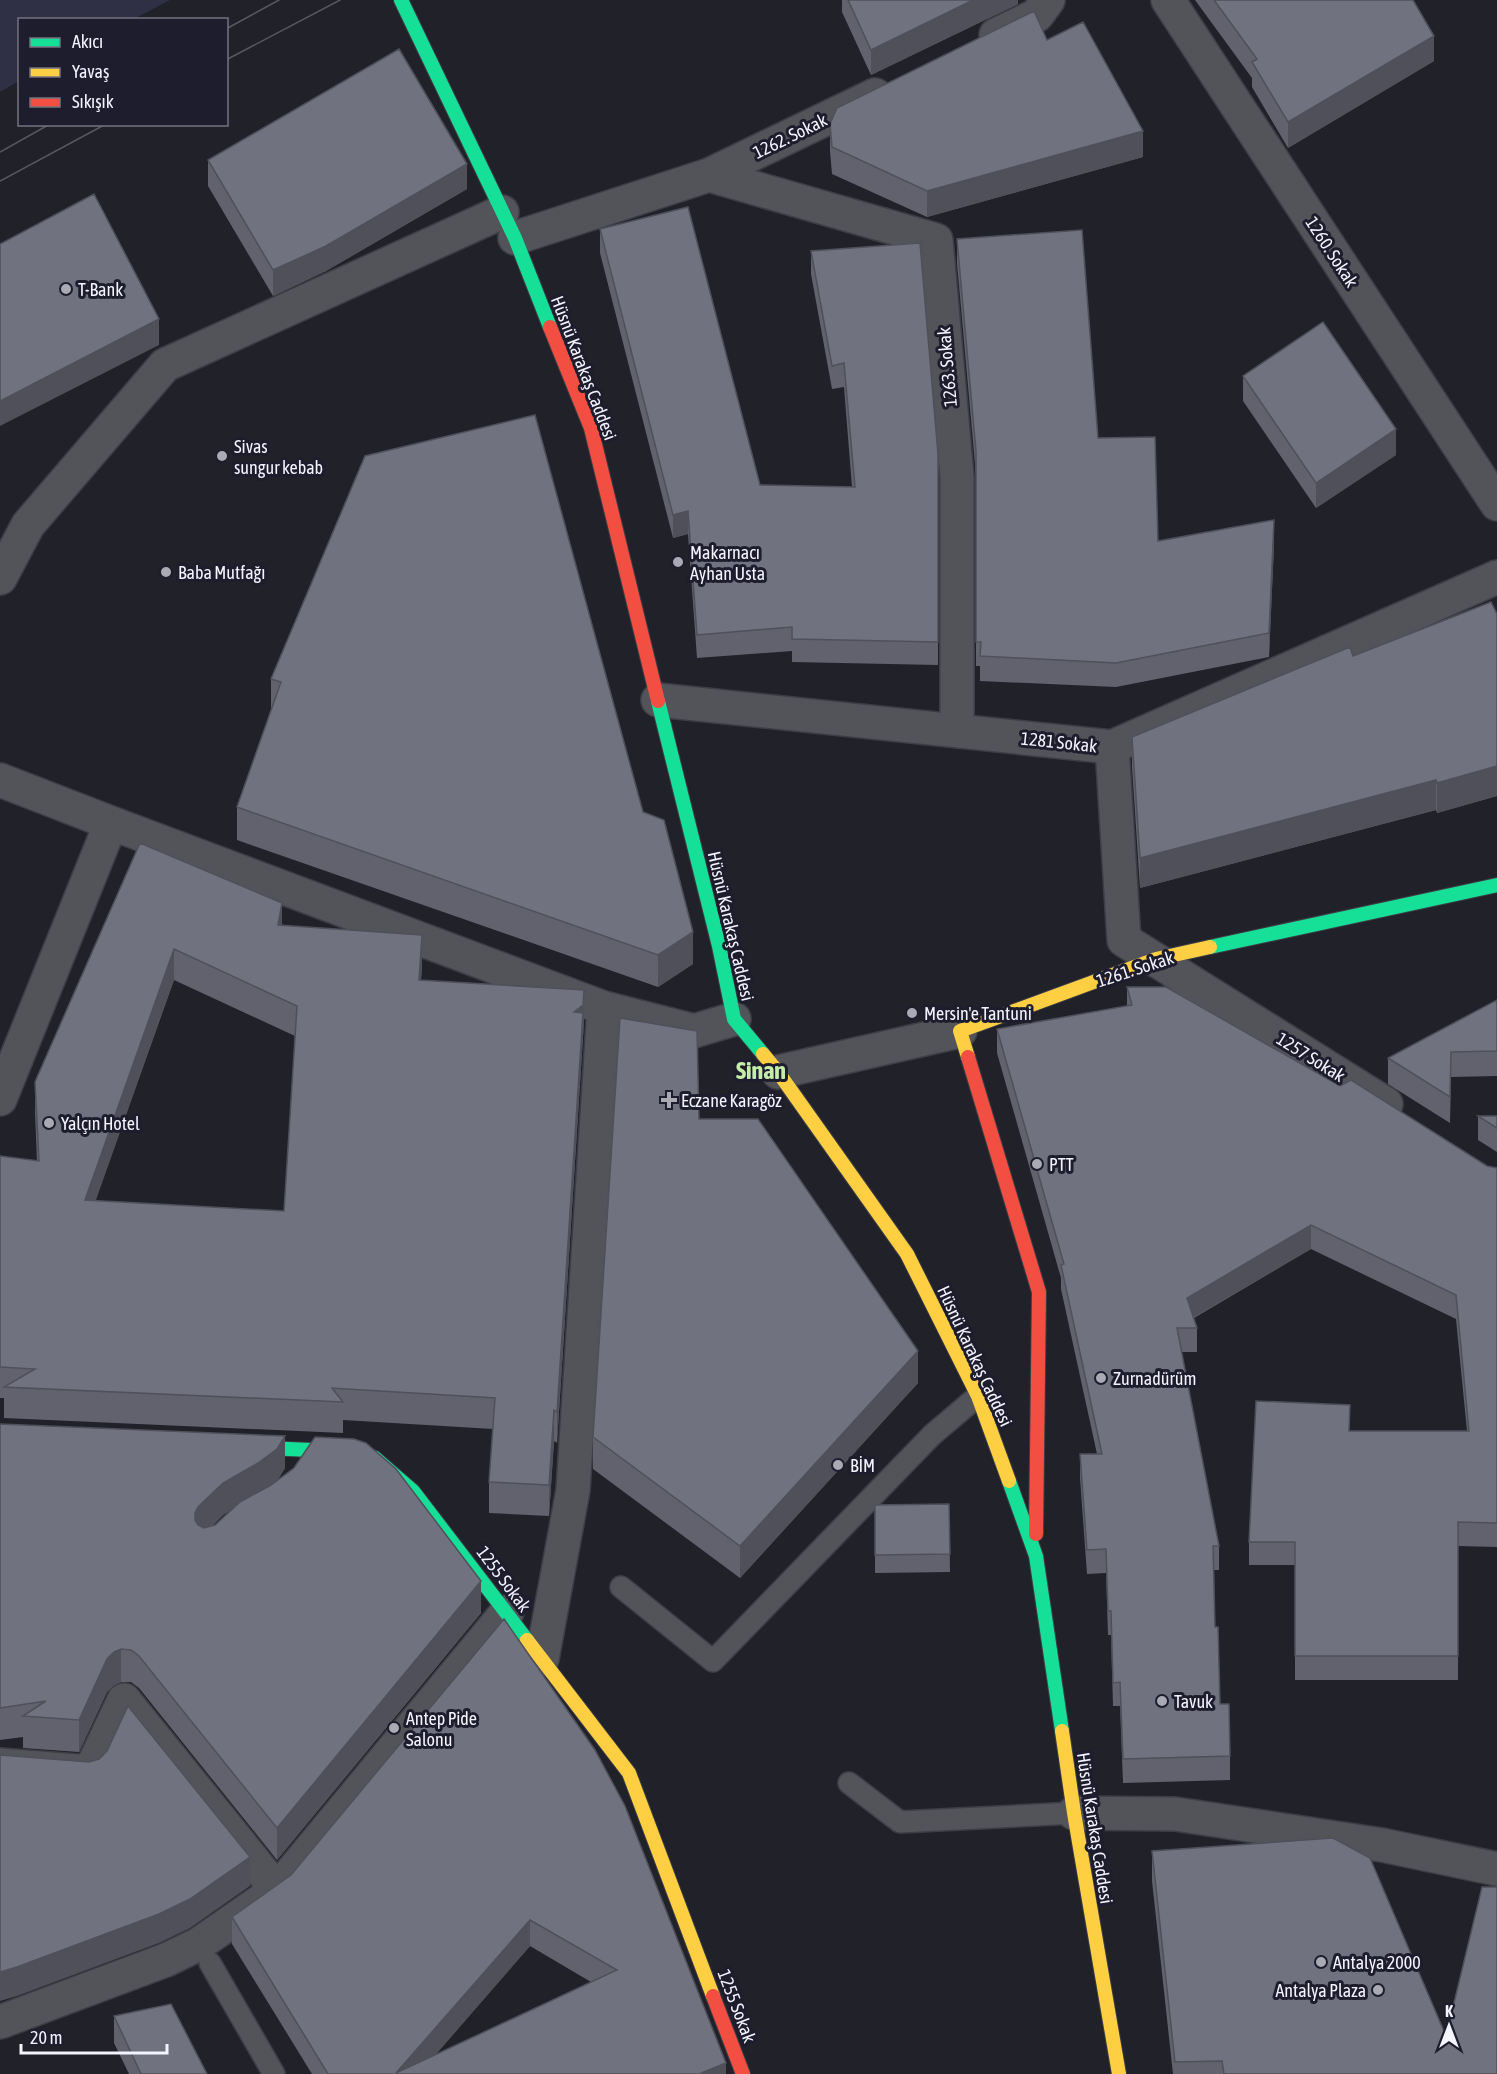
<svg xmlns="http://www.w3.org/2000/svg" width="1497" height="2074" font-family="'Asap Condensed',sans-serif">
<rect width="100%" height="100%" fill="#21212a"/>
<path fill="#2f2f46" d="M0 0H170L134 19 20 20 19 81 0 92Z"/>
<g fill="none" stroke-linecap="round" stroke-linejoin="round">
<defs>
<path id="lane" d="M621 1587 713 1661 932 1435 978 1396
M849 1783 900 1822 1074 1813
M210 1963 274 2074"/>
<path id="street" d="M1168 0 1497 504
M996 35 1037 15 1048 0
M709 175 936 240 957 477V731
M515 238 709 175 875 95
M0 578 28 525 165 365 502 212
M658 700 1112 747 1497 577
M1112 747 1124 940 1386 1104
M0 780 111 823 604 1008 694 1031 734 1019
M778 1072 960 1031
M0 1099 111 823
M542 1659 573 1490 604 1008
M0 1765 90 1772 124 1700 277 1890
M1074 1813 1175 1814 1382 1845 1497 1869
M0 2022 166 1960 199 1944 277 1890 507 1612"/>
<path id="fast" d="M401 0 515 238 550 327
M658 701 719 946 734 1019 763 1054
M1210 947 1497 885
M242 1447 357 1452 375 1458 413 1491 527 1640
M1009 1481 1036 1556 1062 1731"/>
<path id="slow" d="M763 1054 778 1072 907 1254 978 1396 1009 1481
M968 1057 960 1031 1156 959 1210 947
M527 1640 629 1773 713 1996
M1062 1731 1074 1813 1119 2074"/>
<path id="jam" d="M550 327 591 428 658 701
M968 1057 1039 1292 1036 1534
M713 1996 743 2074"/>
</defs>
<use href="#lane" stroke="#3d3d45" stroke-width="24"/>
<use href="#street" stroke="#3d3d45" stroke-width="36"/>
<use href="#fast" stroke="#3d3d45" stroke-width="16"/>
<use href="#slow" stroke="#3d3d45" stroke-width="16"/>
<use href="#jam" stroke="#3d3d45" stroke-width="16"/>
<use href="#lane" stroke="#53535a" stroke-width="21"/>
<use href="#street" stroke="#53535a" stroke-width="33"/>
<use href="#fast" stroke="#16e098" stroke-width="14"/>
<use href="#slow" stroke="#ffcf43" stroke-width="14"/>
<use href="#jam" stroke="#f24e42" stroke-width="14"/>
<path stroke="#58585f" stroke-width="1.5" d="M226 29 279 0
M226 60 340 0
M0 152 50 124
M0 181 106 124"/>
</g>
<path fill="#61626e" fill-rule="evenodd" d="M842 0H1018V4L871 75 842 12Z
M1195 0H1413L1434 61 1288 148 1252 87V78Z
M1047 40 1143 157 927 217 832 174 830 151V124Z
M208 160 467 189 326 271 273 296 208 186Z
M600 229 760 485 852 487 844 387 832 389 811 274V251L938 454V665L792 662V651L697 658 688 534 673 538 600 253Z
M957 239 1098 438 1158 541 1274 545 1269 657 1116 687 980 681V666H976V475L957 263Z
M1243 376 1396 455 1316 508 1243 401Z
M1497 614V796L1437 813 1436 810 1140 888 1132 767V737L1353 656Z
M271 679 643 812 693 964 658 987 237 840V807L271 711Z
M140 843 282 925 422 966 421 980 584 1021 557 1443 554 1441 549 1516 489 1513V1482L493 1429 343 1420V1433L4 1418V1398H0V1156L37 1161 35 1113V1082ZM174 980 295 1036 284 1211 95 1201Z
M1127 987 1340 1086 1487 1166 1497 1168V1547L1458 1546V1680H1295V1565H1249V1542L1350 1431H1467L1456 1319 1311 1249 1194 1318 1197 1328V1352H1181L1219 1546V1570H1214L1215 1627 1220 1704 1230 1756V1780L1123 1783 1120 1706H1113L1111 1635H1108L1106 1573 1087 1574 1080 1478V1454H1097L1061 1289V1278L997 1053V1029L1127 1006Z
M1497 1000V1076L1451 1077 1450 1123 1388 1084V1058Z
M1478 1116H1497V1152L1478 1140Z
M699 1119 918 1383 740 1578 593 1469V1437Z
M0 1424 285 1468 277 1481 481 1613 277 1860 139 1688 131 1682H121L114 1685 107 1692 79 1752 23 1748V1737L0 1740ZM231 1510 215 1525 211 1527 223 1515Z
M949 1504 950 1572 875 1573V1505Z
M504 1619 726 2074H312L232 1944V1917L291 1875ZM530 1946 591 1982 435 2055Z
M1152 1851 1446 2036 1497 2074H1173L1152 1881Z
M114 2016 207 2074H129L114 2043Z"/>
<path fill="#4f505a" d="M973 0H1018V4L871 75V50Z
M1434 36V61L1288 148V122Z
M1143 131V157L927 217V191Z
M467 164V189L326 271 273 296V270Z
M159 319V345L0 426V401Z
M1396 429V455L1316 508V483Z
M688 511V534L673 538V515Z
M1274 520V545L1269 657V633Z
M1497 766V796L1437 813V783Z
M1436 780V810L1140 888V858Z
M282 903V934L278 925Z
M693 932V964L658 987V955Z
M422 935V966L419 1011V980Z
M174 949V980L85 1231V1200Z
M584 990V1021L557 1443V1412L574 1012Z
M1311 1225V1249L1187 1321V1298Z
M918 1351V1383L740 1578V1546Z
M554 1410V1441L549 1516V1485Z
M285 1436V1468L277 1481 258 1495 223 1515 198 1539 195 1545V1513L198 1507 223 1483Z
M481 1581V1613L277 1860V1828Z
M121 1649V1682L114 1685 107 1692 79 1752V1720L107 1659 114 1652Z
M250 1857V1886L190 1928 159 1943 17 1996 0 2001V1972Z
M530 1920V1946L419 2074 396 2073Z
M726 2063V2074H699Z"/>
<path fill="#717280" stroke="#4f505a" stroke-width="1.5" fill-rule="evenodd" d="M848 0H973L871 50Z
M1214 0H1413L1434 36 1288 122 1252 62 1257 59Z
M1034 11 1047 40 1083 22 1143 131 927 191 832 147 830 124 837 108Z
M399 49 467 164 326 246 273 270 208 160Z
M94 194 159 319 0 401V244Z
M688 207 760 485 855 487 844 363 832 366 811 251 920 243 938 454V642L792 639V627L697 635 688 511 673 515 600 229Z
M1082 230 1098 438 1155 437 1158 541 1274 520 1269 633 1116 663 980 656 981 642H976V451L957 239Z
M1323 322 1396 429 1316 483 1243 376Z
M535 415 643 812 664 820 693 932 658 955 237 807 281 682 271 679 365 456Z
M1491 602 1497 614V766L1437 783 1436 780 1140 858 1132 737 1350 647 1353 656Z
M140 843 282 903 278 925 422 935 419 980 584 990 583 1005 574 1012 583 1013 557 1412 554 1410 549 1485 489 1482 495 1398 332 1388 343 1402 4 1387 35 1369 0 1367V1156L39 1161 35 1082ZM174 949 297 1006 284 1211 85 1200Z
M1127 987H1166L1340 1086 1351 1080 1487 1166 1497 1168V1523L1458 1522V1656H1295V1542H1249L1256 1401 1350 1405 1349 1431H1469L1456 1295 1311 1225 1187 1298 1197 1328H1177L1219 1546H1213L1215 1627H1218L1220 1704H1229L1230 1756 1123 1759 1120 1682 1113 1683 1111 1611H1108L1106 1549 1087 1550 1080 1454H1102L1061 1265 1064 1264 997 1029 1132 1005Z
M1497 1000V1051L1451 1052 1450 1097 1388 1058Z
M620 1018 697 1031 699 1119H758L918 1351 740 1546 593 1437Z
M1478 1116H1497V1128Z
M0 1424 285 1436 277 1449 258 1463 223 1483 198 1507 195 1513V1520L198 1525 204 1528 215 1525 240 1502 271 1485 294 1468 315 1437 354 1439 366 1443 396 1469 481 1581 277 1828 139 1656 131 1650 121 1649 114 1652 107 1659 79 1720 23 1716 46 1701 0 1708Z
M949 1504 950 1554 875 1555V1505Z
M504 1619 595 1750 625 1806 726 2063 699 2074H328L232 1917 291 1875ZM530 1920 617 1970 396 2073Z
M128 1706 250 1857 190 1899 159 1914 17 1967 0 1972V1755L89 1762 99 1759 107 1751Z
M1333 1838 1370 1858 1446 2036 1482 1887H1497V2074H1224L1222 2061 1175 2062 1152 1851Z
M171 2004 207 2074H141L114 2016Z"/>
<g fill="#aaaab4" stroke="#1d1d2e" stroke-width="2">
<circle cx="66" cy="289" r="6"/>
<circle cx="222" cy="456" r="6"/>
<circle cx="678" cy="562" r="6"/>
<circle cx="166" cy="572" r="6"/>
<circle cx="912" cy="1013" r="6"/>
<path d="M666 1091h6v6h6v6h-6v6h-6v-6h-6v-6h6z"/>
<circle cx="49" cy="1123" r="6"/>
<circle cx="1037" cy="1164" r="6"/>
<circle cx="1101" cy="1378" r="6"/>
<circle cx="838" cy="1465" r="6"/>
<circle cx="1162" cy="1701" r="6"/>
<circle cx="394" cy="1728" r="6"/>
<circle cx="1321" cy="1962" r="6"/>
<circle cx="1378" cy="1990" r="6"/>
</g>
<g text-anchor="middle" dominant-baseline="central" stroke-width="6" stroke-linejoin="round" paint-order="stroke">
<g font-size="18" fill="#f3f4fe" stroke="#1d1d2e">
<text transform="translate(790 136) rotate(-26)">1262. Sokak</text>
<text transform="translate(1332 252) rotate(57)">1260. Sokak</text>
<text transform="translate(947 367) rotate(-95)">1263. Sokak</text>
<text transform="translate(584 368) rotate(69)">Hüsnü Karakaş Caddesi</text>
<text transform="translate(1059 742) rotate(6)">1281 Sokak</text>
<text transform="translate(731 926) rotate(77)">Hüsnü Karakaş Caddesi</text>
<text transform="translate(1135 969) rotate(-18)">1261. Sokak</text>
<text transform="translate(1311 1057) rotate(32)">1257 Sokak</text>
<text transform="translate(975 1356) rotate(65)">Hüsnü Karakaş Caddesi</text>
<text transform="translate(504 1579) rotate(53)">1255 Sokak</text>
<text transform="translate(1095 1828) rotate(81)">Hüsnü Karakaş Caddesi</text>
<text transform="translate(737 2006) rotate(69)">1255 Sokak</text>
</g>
<g font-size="18" fill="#f3f4fe" stroke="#1d1d2e" text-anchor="start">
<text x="78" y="289">T-Bank</text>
<text x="234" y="446">Sivas<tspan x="234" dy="21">sungur kebab</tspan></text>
<text x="690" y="552">Makarnacı<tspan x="690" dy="21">Ayhan Usta</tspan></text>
<text x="178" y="572">Baba Mutfağı</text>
<text x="924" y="1013">Mersin'e Tantuni</text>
<text x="681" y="1100">Eczane Karagöz</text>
<text x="61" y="1123">Yalçın Hotel</text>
<text x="1049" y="1164">PTT</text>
<text x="1113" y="1378">Zurnadürüm</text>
<text x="850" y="1465">BİM</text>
<text x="1174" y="1701">Tavuk</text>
<text x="406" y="1718">Antep Pide<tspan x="406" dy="21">Salonu</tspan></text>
<text x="1333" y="1962">Antalya 2000</text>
<text x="1366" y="1990" text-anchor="end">Antalya Plaza</text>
</g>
<g font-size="24" font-weight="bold" fill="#c5eda8" stroke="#1d1d2e">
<text x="761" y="1070">Sinan</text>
</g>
</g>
<rect x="18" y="18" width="210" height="108" fill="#1d1d2e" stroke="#737381" stroke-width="1.5"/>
<rect x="30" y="38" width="30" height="9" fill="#16e098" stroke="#737381" stroke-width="1.5"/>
<text x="72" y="48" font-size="18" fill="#f3f4fe">Akıcı</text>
<rect x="30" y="68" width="30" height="9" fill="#ffcf43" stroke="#737381" stroke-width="1.5"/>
<text x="72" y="78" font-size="18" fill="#f3f4fe">Yavaş</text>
<rect x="30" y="98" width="30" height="9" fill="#f24e42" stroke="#737381" stroke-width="1.5"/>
<text x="72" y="108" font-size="18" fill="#f3f4fe">Sıkışık</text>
<g transform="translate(1449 2026)" stroke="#1d1d2e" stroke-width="4.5" paint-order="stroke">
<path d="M0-4.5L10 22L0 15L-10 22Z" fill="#f3f4fe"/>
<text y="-9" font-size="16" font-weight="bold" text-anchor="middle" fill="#f3f4fe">K</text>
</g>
<path d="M21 2044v9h146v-9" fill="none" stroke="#f3f4fe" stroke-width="3"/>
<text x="30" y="2044" font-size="18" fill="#f3f4fe" stroke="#1d1d2e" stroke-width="4.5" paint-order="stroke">20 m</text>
</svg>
